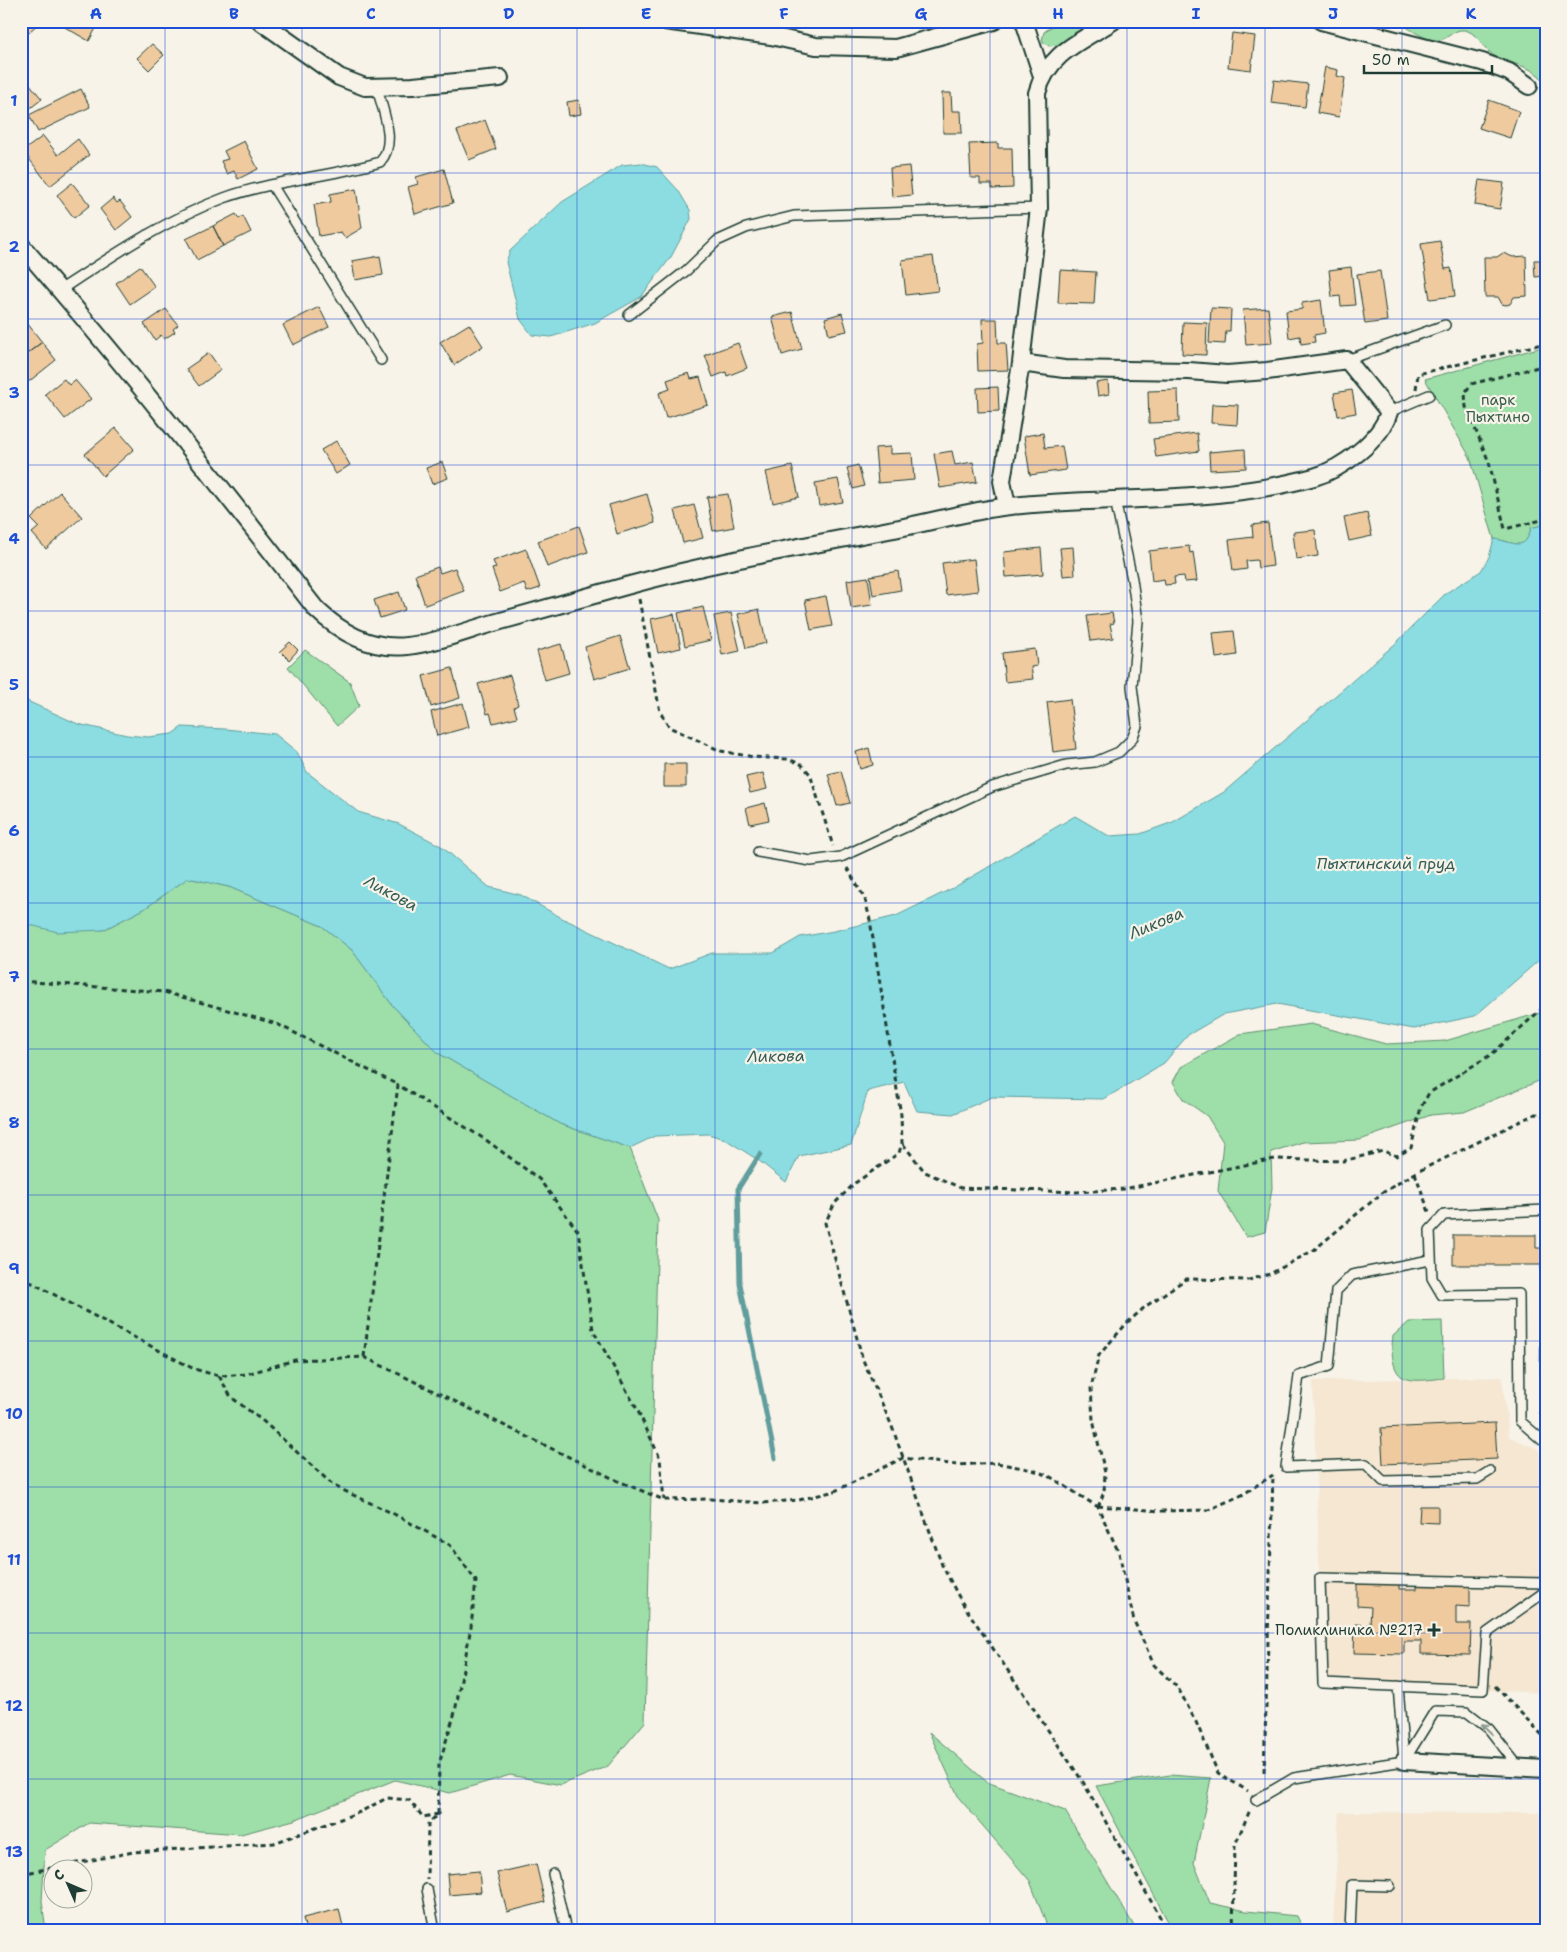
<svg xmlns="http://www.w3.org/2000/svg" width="1567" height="1952" font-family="'Shantell Sans',sans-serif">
<rect width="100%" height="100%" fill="#f7f3e8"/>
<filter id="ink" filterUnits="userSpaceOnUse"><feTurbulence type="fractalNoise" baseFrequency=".02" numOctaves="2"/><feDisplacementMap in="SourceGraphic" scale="10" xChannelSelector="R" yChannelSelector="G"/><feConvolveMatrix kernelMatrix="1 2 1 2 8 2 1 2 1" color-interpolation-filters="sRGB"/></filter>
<g filter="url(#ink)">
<path fill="#f5e7d2" d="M1502 1377 1509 1437 1538 1449 1546 1469V1693L1323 1683 1313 1381Z
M1339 1812 1546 1813V1931H1231V1921L1333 1926Z"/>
<path fill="#9edea8" stroke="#5e8e6e" d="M791 21H881L882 26 794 23Z
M884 21H920L886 27Z
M1059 21H1094L1058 45 1049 46 1042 41 1044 32Z
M1395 21H1546V82C1541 78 1537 73 1531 70 1521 64 1496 60 1489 52 1481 44 1476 32 1464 30 1454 29 1449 38 1440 40 1425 42 1409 27 1395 21Z
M1546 346V524L1531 528C1525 554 1513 541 1494 539L1470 457 1425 379Z
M305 650 350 682 359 706 337 726 288 667Z
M188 878 229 887 322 926 352 950 393 1006 438 1053 560 1124 630 1148 658 1220 645 1722 608 1766 561 1785 510 1775 450 1793 395 1780 294 1820 241 1834 89 1823 45 1850 42 1901 46 1931H21V918L30 925 103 930 144 909Z
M1546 1011V1078L1464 1112 1431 1115 1360 1140 1303 1142 1271 1152 1272 1188 1265 1232 1246 1237 1218 1191 1223 1142 1207 1116 1183 1099 1173 1082 1181 1067 1240 1034 1311 1024 1386 1044 1445 1041Z
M1442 1321 1444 1378C1433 1379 1418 1382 1407 1379 1391 1375 1391 1349 1393 1336L1409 1322Z
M929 1732 987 1782 1065 1811 1137 1931H1049L1030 1881 959 1798Z
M1170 1775 1211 1778 1194 1863 1210 1903 1246 1911 1297 1916 1304 1931H1173L1096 1786Z"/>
<path fill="#8bdde2" stroke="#609d9c" d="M641 163 657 167 678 190 690 210 691 219 671 257 641 297 595 323 551 337 532 335 520 319 506 262 510 251 562 202 622 165Z
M1546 524V954L1475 1016 1414 1029 1277 1004 1224 1014 1188 1035 1164 1063 1104 1099 992 1097 953 1114 917 1111 904 1082 868 1091 851 1145 799 1156 786 1182 758 1160 725 1139 708 1134 655 1136 630 1148 560 1124 438 1053 393 1006 352 950 322 926 229 887 188 878 144 909 103 930 58 932 30 925 21 918V689L27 701 78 724 127 735 148 737 172 734 182 727 225 729 275 734 297 752 307 772 358 812 399 824 441 846 489 887 521 895 562 918 669 969 712 953H773L800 937 834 931 896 916 953 888 1075 816 1109 836 1140 834 1173 822 1224 792 1395 644 1446 593 1481 571 1489 557 1494 539C1513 541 1525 554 1531 528Z"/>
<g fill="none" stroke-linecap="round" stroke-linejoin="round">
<path stroke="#609d9c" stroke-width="5" d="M760 1154 738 1189 740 1284 775 1458"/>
</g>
<path fill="#efca9f" stroke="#1f3d34" d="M21 21H41L28 33 21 25Z
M66 21H100L89 41 63 26Z
M1232 33 1255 36 1251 70 1228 67Z
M152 44 164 55 149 70 137 58Z
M1325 67 1338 70 1337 76 1345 78 1339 117 1317 113Z
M24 77 42 99 28 110 21 101V79Z
M1274 80 1308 84 1305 107 1271 103Z
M81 89 90 107 38 132 29 115Z
M942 93H951L952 111H961L962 133H943Z
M579 100 581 114 569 116 567 102Z
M1489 100 1519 111 1510 138 1479 128Z
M485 120 496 149 469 160 457 131Z
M43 136 58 155 78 139 89 155 50 186 23 151Z
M244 141 258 169 238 179 234 171 227 174 221 161 228 159 224 151Z
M998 143V148H1012L1013 188 992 189V184H980V178H971L969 144Z
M909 166 912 195 892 197 890 168Z
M444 169 453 203 415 214 408 187 418 184 416 177Z
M1479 180 1504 183 1500 209 1475 205Z
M72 183 90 205 74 218 57 195Z
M356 189 362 228 345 238 341 232 319 236 314 205 331 202 330 194Z
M113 198 117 203 120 201 132 217 116 230 100 209Z
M236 214 239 219 243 216 251 232 223 246 213 226Z
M213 226 223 246 197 260 186 239Z
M1440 241 1445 269 1451 268 1455 296 1430 299 1421 244Z
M1503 253 1513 257 1526 256 1527 296 1514 297 1510 304 1506 305 1502 304 1498 297H1485L1484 257H1497Z
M380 256 383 275 355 280 352 261Z
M933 256 938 291 906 295 902 260Z
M1534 260H1546V276L1535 277Z
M140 266 155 287 130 304 116 283Z
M1351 267 1355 305 1341 306 1340 296 1332 297 1329 270Z
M1060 270 1096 272 1094 304 1058 303Z
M1380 271 1387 321 1365 324 1357 274Z
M1321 300 1325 333 1314 335 1315 342 1301 344 1300 336 1289 338 1286 311 1302 309V303Z
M319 307 329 327 293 345 283 325Z
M1211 308 1231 309 1230 331H1226L1225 344 1209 343Z
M1268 308 1272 343 1246 345 1243 310Z
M166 309 178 325 173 329 175 332 164 339 161 335 155 340 144 324Z
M792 312 802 349 782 355 772 317Z
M842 313 847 331 829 335 825 318Z
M982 319H997L998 343H1006L1008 370 978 371 977 344 983 343Z
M1183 322 1207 323 1206 355 1182 354Z
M27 323 42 342 21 358V328Z
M469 324 483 346 454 365 440 342Z
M42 342 56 360 27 383 21 375V367L25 364 21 359Z
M738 343 747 368 727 376 726 372 713 377 705 355Z
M209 353 221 370 199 386 186 369Z
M689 373 691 379 700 377 708 405 666 418 659 393 670 389 667 380Z
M64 379 69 385 75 380 91 399 65 419 45 394Z
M1108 381 1109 394 1098 396 1096 383Z
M998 387 999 411 978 412 977 388Z
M1178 390 1179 422 1149 423 1148 391Z
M1352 390 1356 413 1338 416 1334 393Z
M1212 404 1238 405 1237 425 1211 423Z
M116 428 134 449 103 476 85 454Z
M1043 433 1045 448 1062 446 1066 470 1030 475 1024 436Z
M1197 433 1199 451 1156 457 1153 439Z
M336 441 350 465 336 474 321 450Z
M890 447V454L912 453 914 480 878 483 875 448Z
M1245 449 1246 468 1210 470 1209 452Z
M952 451 955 465 973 462 977 482 940 488 934 454Z
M442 462 448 478 432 484 426 468Z
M858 465 864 486 853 489 847 468Z
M792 466 799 497 773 503 766 472Z
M838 479 843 502 819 506 815 483Z
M60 492 82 517 46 549 32 533 39 527 31 519Z
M647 494 655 523 617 534 609 505Z
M728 494 734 527 713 531 707 497Z
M694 505 703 538 683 543 675 510Z
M1367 513 1372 536 1349 541 1344 518Z
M1268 523 1273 566 1258 568 1257 560 1246 561 1247 569 1233 571 1229 540 1253 537 1252 525Z
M579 526 588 552 547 567 538 541Z
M1315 530 1318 556 1296 559 1293 532Z
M1189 546 1190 553 1193 552 1197 581 1185 582 1184 576 1174 577 1175 584 1165 585 1164 579 1152 581 1149 551Z
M1073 547 1075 575 1063 576 1060 548Z
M1041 548 1043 574 1006 577 1004 552Z
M526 549 540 588 527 592 524 583 500 592 492 569 496 568 493 561Z
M974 559 978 591 946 595 942 563Z
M438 567 440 573 455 568 464 591 425 605 415 575Z
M898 571 901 590 873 595 870 576Z
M868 577 872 605 851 608 847 580Z
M399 592 405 610 380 618 374 600Z
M826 596 832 626 811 630 805 600Z
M703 607 711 640 685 646 678 613Z
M759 609 766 643 746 648 738 614Z
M731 613 740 651 722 655 714 616Z
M1112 613 1114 623 1110 624 1113 638 1091 641 1087 616Z
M674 614 681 648 658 653 651 619Z
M1234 631 1237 655 1216 658 1213 633Z
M620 636 630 668 594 679 585 647Z
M290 642 298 650 289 660 280 651Z
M561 644 569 673 545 680 537 651Z
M1035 649 1037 666 1031 667 1033 679 1005 682 1002 653Z
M452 668 460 698 431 707 423 676Z
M510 675 518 705 514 707 517 717 493 723 490 713 487 714 478 684Z
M1070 699 1076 749 1053 752 1047 702Z
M463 703 469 727 437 736 431 712Z
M869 748 873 765 860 769 856 752Z
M664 764H686V787H664Z
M841 771 850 803 837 806 828 774Z
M763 773 767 789 750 793 746 777Z
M765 803 769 820 750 824 746 808Z
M1453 1235H1536V1248H1546V1414H1540L1541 1265H1453Z
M1495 1423 1497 1459 1383 1464 1381 1428Z
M1420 1506H1438V1523L1419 1522Z
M1357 1578 1399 1579V1589H1417V1579L1470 1580V1607L1456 1606V1624H1471L1470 1655 1421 1654V1641H1404V1654L1354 1653 1355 1624 1370 1625 1371 1607 1357 1606Z
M536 1864 545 1902 507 1912 497 1873Z
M479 1871 481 1892 449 1895 447 1874Z
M339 1909 344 1931H306L303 1918Z"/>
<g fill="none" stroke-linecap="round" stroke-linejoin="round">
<defs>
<path id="service" d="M769 21 771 36
M272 185 381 360
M60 290C112 256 165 220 224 198 274 180 329 177 380 162 398 142 382 110 377 87
M629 315 687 270 717 241 746 228 794 216 1039 208
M1347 360 1445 325
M1389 412 1429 395
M758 852 811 861 841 857 992 787 1066 765 1095 762 1119 752 1132 739 1137 726 1132 686 1138 621 1132 579 1115 500
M1546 1210 1444 1215 1430 1230 1432 1278 1442 1295 1519 1294 1520 1421 1542 1440 1546 1439
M1430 1260 1352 1275 1336 1291 1329 1366 1299 1376 1286 1467 1366 1464 1383 1481 1477 1479 1490 1471
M1546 1583 1320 1578 1323 1683 1483 1690 1487 1633 1546 1591
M1398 1686 1404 1761
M1404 1761 1435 1711 1467 1712 1489 1729 1518 1766
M1256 1800 1294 1778 1404 1761
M553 1874 566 1931
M427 1889 435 1931
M1350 1931 1352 1885 1390 1886"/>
<path id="minor" d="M260 21 339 77 365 87 413 86 500 78
M665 21 771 36 816 46 896 48 994 21
M1024 21 1042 76
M1321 21 1482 62 1509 72 1529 86
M21 245C124 363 220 486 316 609 341 633 371 650 407 646 435 643 463 632 490 624 535 611 581 599 626 586 717 561 811 545 904 527 939 520 974 510 1010 506 1111 496 1216 504 1314 477 1342 469 1381 440 1389 412L1347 360 1267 371 1227 374 1189 371 1064 369 1021 363
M1007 506 1002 481 1021 363 1039 208 1037 93C1048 53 1080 42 1113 21
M1404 1761 1546 1769"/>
</defs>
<use href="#service" stroke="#1f3d34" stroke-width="12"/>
<use href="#minor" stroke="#1f3d34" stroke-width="20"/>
<path stroke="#1f3d34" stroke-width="3" stroke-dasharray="5 4" stroke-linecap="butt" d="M1546 365 1471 384 1465 393 1466 407 1489 462 1505 529 1546 519
M1416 389 1418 374 1546 343
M639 599 660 712 669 727 721 751 753 757 788 759 801 764 810 774 833 846
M847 868 865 899 870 920 901 1115 902 1143 899 1153 855 1183 835 1203 825 1223 863 1360 891 1424 942 1565 961 1601 1083 1782 1168 1931
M21 981 164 992 277 1024 398 1085
M903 1144 925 1172 961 1188 1077 1192 1124 1189 1275 1159 1343 1161 1383 1151 1397 1156 1411 1148 1421 1107 1429 1093 1492 1054 1546 1005
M1415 1173 1429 1212
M21 1277 194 1369 219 1376 247 1374 295 1360 364 1357 616 1480 664 1500 711 1499 762 1503 799 1500 835 1491 903 1458 957 1465 997 1463 1033 1470 1049 1476 1098 1507 1119 1553 1134 1621 1154 1665 1178 1688 1196 1722 1218 1773 1248 1791
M364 1357 398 1085 486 1140 539 1179 578 1231 593 1330 637 1409 660 1458 664 1500
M219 1376 231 1397 264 1422 334 1486 394 1514 450 1545 476 1581 471 1627 455 1712 439 1764 438 1814
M1098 1506 1161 1511 1208 1510 1242 1495 1273 1475
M1098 1507 1104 1492 1105 1473 1093 1420 1091 1388 1099 1355 1127 1323 1146 1306 1186 1279 1249 1280 1270 1274 1314 1250 1382 1193 1415 1173 1535 1114 1546 1115
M1495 1686 1546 1739
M1264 1772 1273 1475
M21 1874 133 1852 274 1843 360 1812 387 1798 409 1800 423 1817 438 1814 428 1824 427 1879
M1233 1931 1235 1845 1250 1810"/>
<use href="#service" stroke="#f7f3e8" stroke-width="9"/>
<use href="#minor" stroke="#f7f3e8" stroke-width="16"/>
</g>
<defs><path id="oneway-shaft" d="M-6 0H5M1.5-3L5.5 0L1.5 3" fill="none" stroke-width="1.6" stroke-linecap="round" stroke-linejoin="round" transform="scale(1.25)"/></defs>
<use stroke="#8b988e" href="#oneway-shaft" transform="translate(1487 1729) rotate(-136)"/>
</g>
<path fill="none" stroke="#1d4ed8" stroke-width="1" stroke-opacity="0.55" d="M165 21V1931M302 21V1931M440 21V1931M577 21V1931M715 21V1931M852 21V1931M990 21V1931M1127 21V1931M1265 21V1931M1402 21V1931M21 173H1546M21 319H1546M21 465H1546M21 611H1546M21 757H1546M21 903H1546M21 1049H1546M21 1195H1546M21 1341H1546M21 1487H1546M21 1633H1546M21 1779H1546"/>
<path fill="#1f3d34" stroke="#f7f3e8" stroke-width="2" d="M1431.5 1622.5h5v5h5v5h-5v5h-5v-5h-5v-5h5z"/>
<g text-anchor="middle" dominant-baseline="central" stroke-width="4.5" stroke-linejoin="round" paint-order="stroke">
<g font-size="15" fill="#385d4b" stroke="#f7f3e8">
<text x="1498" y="400">парк<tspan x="1498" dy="17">Пыхтино</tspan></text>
</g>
<g font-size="15" fill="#1f3d34" stroke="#f7f3e8" text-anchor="end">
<text x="1423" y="1630">Поликлиника №217</text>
</g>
<g font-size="16" font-style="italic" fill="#355d57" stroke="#f7f3e8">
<text x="1386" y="863">Пыхтинский пруд</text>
<text transform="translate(391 893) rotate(28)">Ликова</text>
<text transform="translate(1156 923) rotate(-23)">Ликова</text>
<text transform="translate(776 1056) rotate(-1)">Ликова</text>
</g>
</g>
<rect width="1567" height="1952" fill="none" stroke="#f7f3e8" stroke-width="55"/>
<g transform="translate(68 1884) rotate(315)"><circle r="24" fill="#f7f3e8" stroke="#a1aaa0"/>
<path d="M0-4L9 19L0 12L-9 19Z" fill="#1f3d34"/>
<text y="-8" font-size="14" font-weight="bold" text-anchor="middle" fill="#1f3d34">С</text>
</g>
<path d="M1364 65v8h128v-8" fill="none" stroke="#1f3d34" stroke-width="2.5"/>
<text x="1372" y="65" font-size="15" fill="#1f3d34" stroke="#f7f3e8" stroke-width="4" paint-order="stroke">50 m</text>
<rect x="28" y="28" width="1512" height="1896" fill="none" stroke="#1d4ed8" stroke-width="2"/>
<g font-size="16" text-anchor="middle" font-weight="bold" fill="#1d4ed8">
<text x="96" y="19">A</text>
<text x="234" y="19">B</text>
<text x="371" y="19">C</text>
<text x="509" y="19">D</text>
<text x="646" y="19">E</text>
<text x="784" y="19">F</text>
<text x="921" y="19">G</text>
<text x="1058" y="19">H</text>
<text x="1196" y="19">I</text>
<text x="1333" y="19">J</text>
<text x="1471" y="19">K</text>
<text x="14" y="106">1</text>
<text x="14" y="252">2</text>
<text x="14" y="398">3</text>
<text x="14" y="544">4</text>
<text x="14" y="690">5</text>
<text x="14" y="836">6</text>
<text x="14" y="982">7</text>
<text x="14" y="1128">8</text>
<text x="14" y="1274">9</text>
<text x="14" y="1419">10</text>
<text x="14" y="1565">11</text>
<text x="14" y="1711">12</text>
<text x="14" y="1857">13</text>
</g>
</svg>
